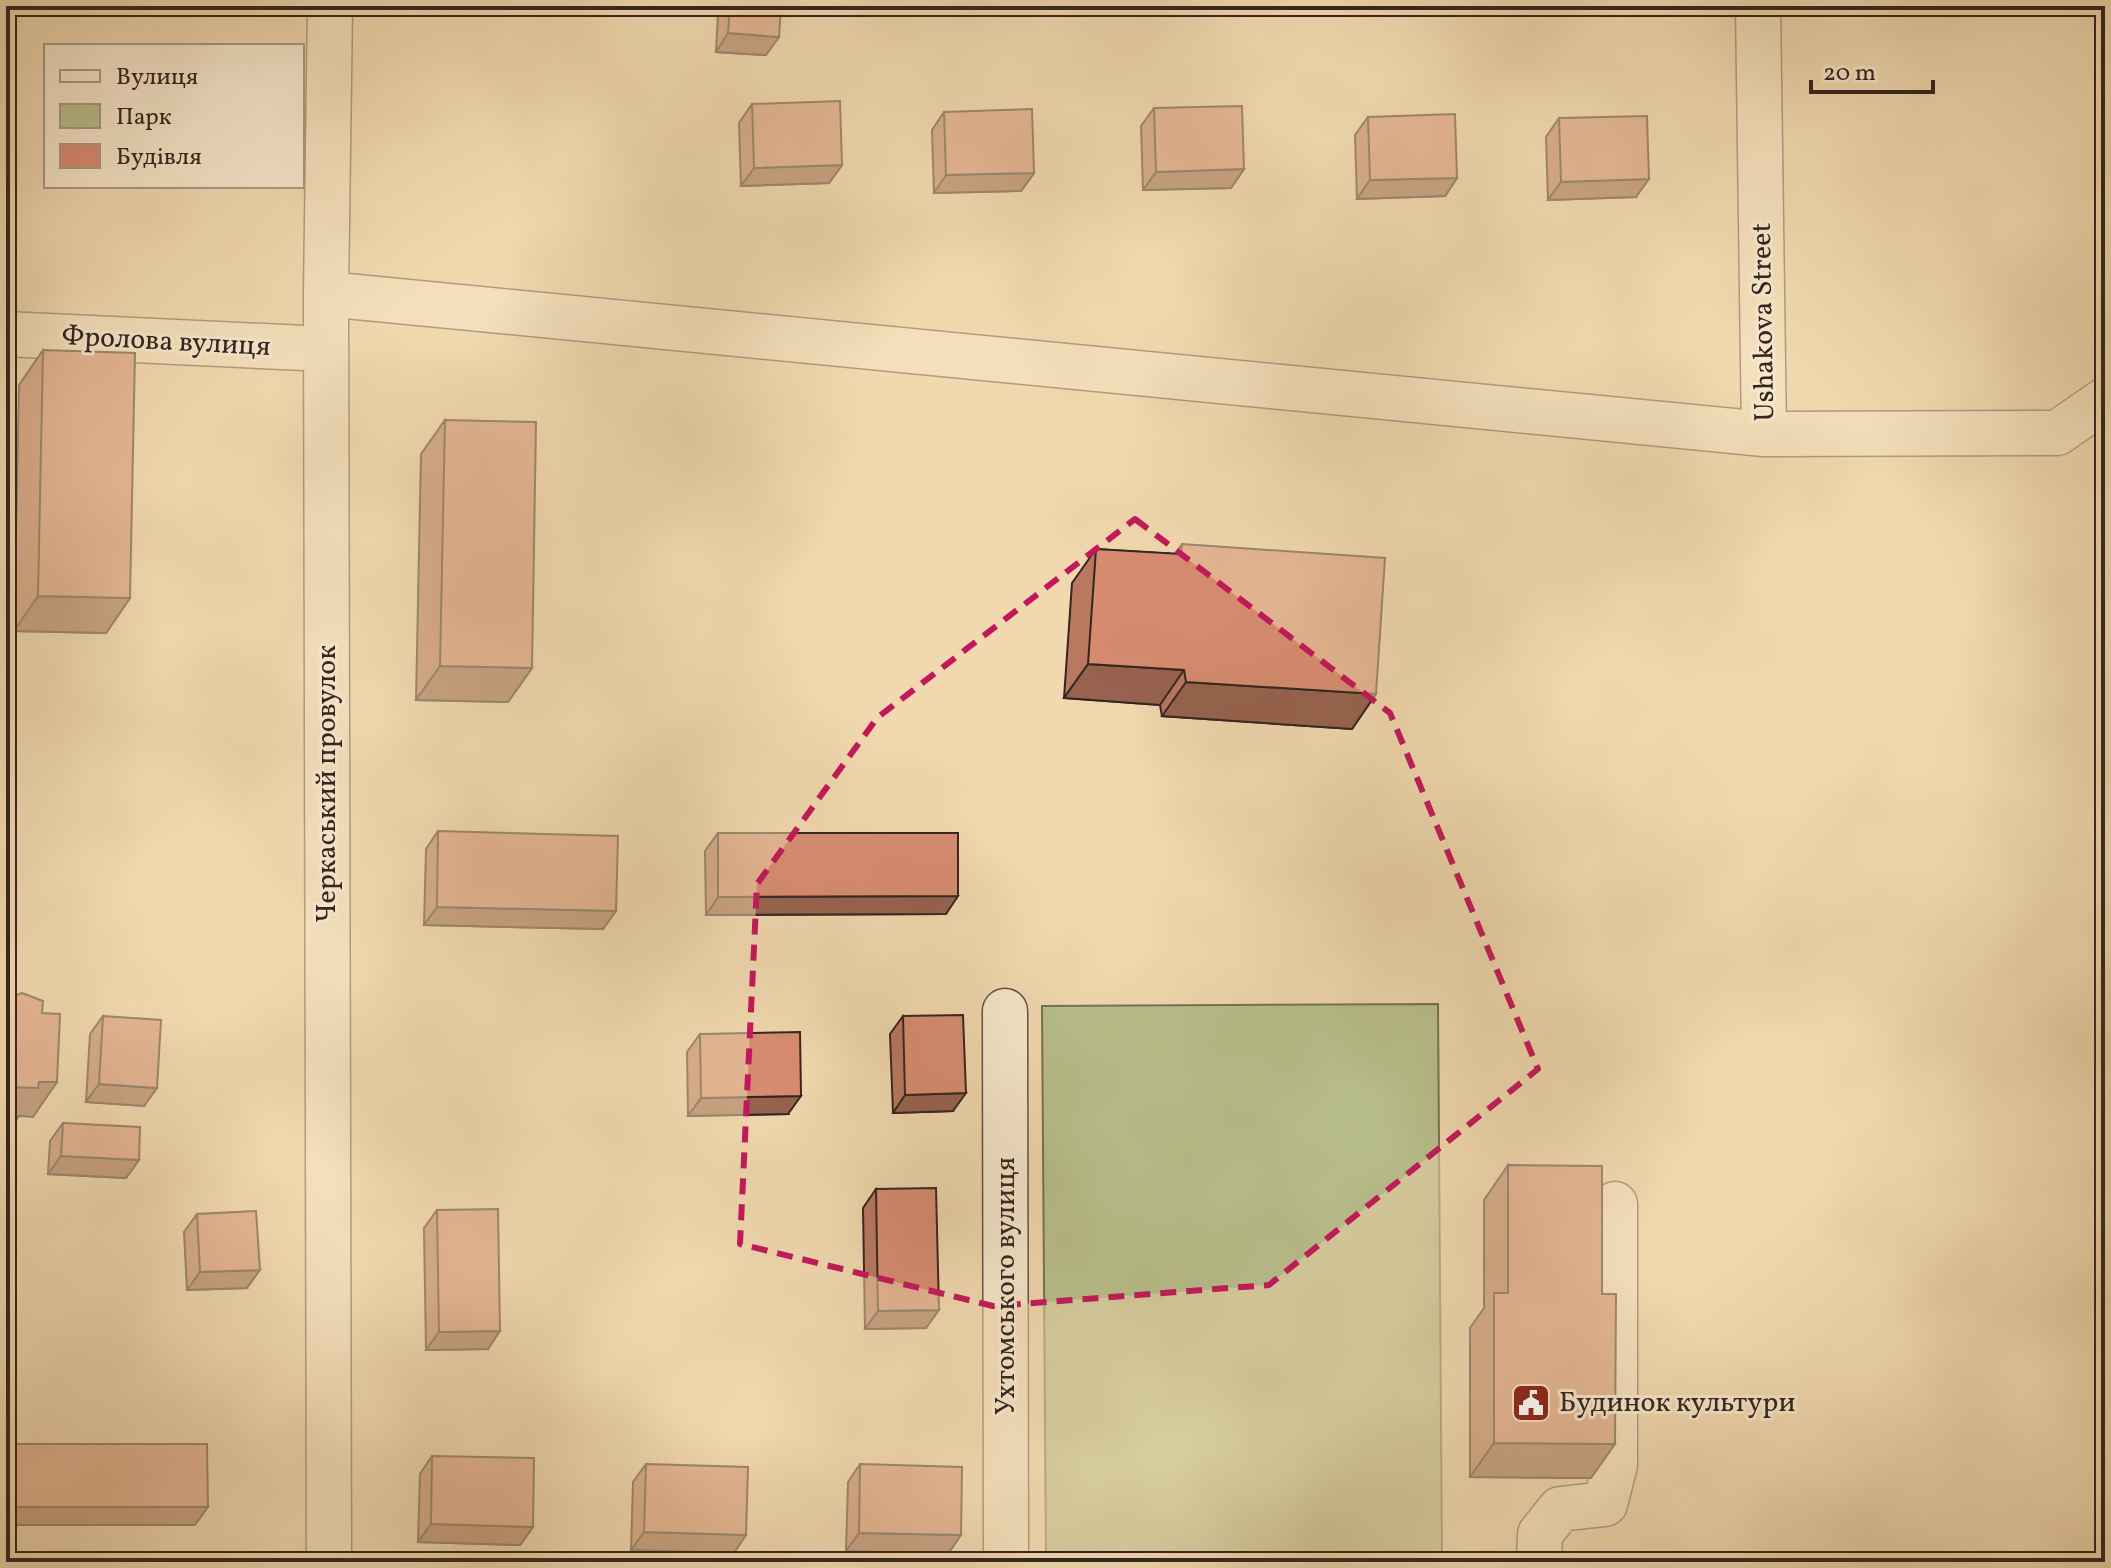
<svg xmlns="http://www.w3.org/2000/svg" width="2111" height="1568" font-family="Vollkorn,serif">
<rect width="100%" height="100%" fill="#f1d8af"/>
<filter id="stains"><feTurbulence type="fractalNoise" baseFrequency=".0025" numOctaves="4"/><feColorMatrix values="0 0 0 0 .2 0 0 0 0 .09 0 0 0 0 .02 0 0 0 .5 -.17"/></filter>
<radialGradient id="worn" r=".72"><stop offset=".6" stop-color="#630" stop-opacity="0"/><stop offset="1" stop-color="#630" stop-opacity=".3"/></radialGradient>
<path fill="#b8bf8c" stroke="#767256" stroke-width="2" d="M1438 1004 1442 1562H1046L1042 1006Z"/>
<g fill="none" stroke-linecap="round" stroke-linejoin="round">
<defs>
<path id="minor" d="M1758 6 1764 434
M326 294 1764 434 2057 433 2105 400
M6 334 326 349
M1005 1011 1006 1562
M329 1562 326 294 330 6
M1539 1562 1540 1534 1560 1509 1605 1504 1615 1465V1204"/>
</defs>
<use href="#minor" stroke="#625244" stroke-width="47"/>
<use href="#minor" stroke="#f6e6cb" stroke-width="44"/>
</g>
<path fill="#ba7861" stroke="#332620" stroke-width="2" d="M694 6H781L766 55 716 52 718 14 694 13Z
M752 104 842 165 829 183 741 186 739 123Z
M1154 108 1244 169 1231 188 1143 190 1141 126Z
M944 112 1034 173 1021 191 934 193 932 130Z
M1368 117 1457 178 1445 196 1357 199 1355 135Z
M1559 118 1636 197 1548 200 1546 137Z
M43 350 130 598 106 633 14 631 19 385Z
M445 420 532 668 508 702 416 700 421 454Z
M1182 544 1376 694 1352 729 1162 716 1160 705 1064 698 1072 583 1096 549 1175 554Z
M438 831 616 911 603 929 424 925 426 849Z
M718 833 946 914 706 915 705 851Z
M103 1016 144 1106 86 1102 90 1034Z
M903 1016 953 1111 893 1113 890 1034Z
M700 1034 788 1114 688 1116 687 1052Z
M63 1123 139 1160 126 1178 48 1174 50 1141Z
M1508 1165 1591 1478 1470 1477V1328L1484 1308V1200Z
M876 1189 926 1328 865 1329 863 1208Z
M437 1210 488 1349 426 1350 424 1228Z
M197 1214 247 1288 187 1290 184 1232Z
M432 1456 533 1527 520 1545 418 1542 420 1474Z
M646 1464 734 1553 631 1550 633 1482Z
M860 1464 948 1554 846 1551 848 1482Z"/>
<path fill="#97624f" stroke="#332620" stroke-width="2" d="M698 6H723L718 14 694 13Z
M728 33 779 37 766 55 716 52Z
M842 165 829 183 741 186 754 168Z
M1244 169 1231 188 1143 190 1156 172Z
M1034 173 1021 191 934 193 946 175Z
M1457 178 1445 196 1357 199 1370 180Z
M1649 179 1636 197 1548 200 1561 182Z
M38 596 130 598 106 633 14 631Z
M1088 664 1184 670 1160 705 1064 698Z
M440 666 532 668 508 702 416 700Z
M1186 682 1376 694 1352 729 1162 716Z
M958 896 946 914 706 915 718 897Z
M437 907 616 911 603 929 424 925Z
M39 1082H57L33 1117 19 1116 14 1123 6 1122V1087Z
M99 1084 157 1088 144 1106 86 1102Z
M966 1093 953 1111 893 1113 905 1095Z
M801 1096 788 1114 688 1116 701 1098Z
M61 1156 139 1160 126 1178 48 1174Z
M260 1270 247 1288 187 1290 200 1272Z
M939 1310 926 1328 865 1329 878 1311Z
M500 1331 488 1349 426 1350 439 1332Z
M1494 1443 1615 1444 1591 1478 1470 1477Z
M6 1507H208L195 1525H6Z
M431 1524 533 1527 520 1545 418 1542Z
M644 1532 746 1535 734 1553 631 1550Z
M859 1533 961 1535 948 1554 846 1551Z"/>
<path fill="#d88c71" stroke="#332620" stroke-width="2" d="M730 6H781L779 37 728 33Z
M840 101 842 165 754 168 752 104Z
M1242 106 1244 169 1156 172 1154 108Z
M1032 109 1034 173 946 175 944 112Z
M1455 114 1457 178 1370 180 1368 117Z
M1647 116 1649 179 1561 182 1559 118Z
M43 350 135 353 130 598 38 596Z
M445 420 536 422 532 668 440 666Z
M1182 544 1385 558 1376 694 1186 682 1184 670 1088 664 1096 549 1181 554Z
M438 831 618 836 616 911 437 907Z
M718 833H958V896L718 897Z
M22 993 43 1001 42 1013 60 1014 57 1082H39L38 1088 6 1087V998Z
M963 1015 966 1093 905 1095 903 1016Z
M103 1016 161 1020 157 1088 99 1084Z
M800 1032 801 1096 701 1098 700 1034Z
M63 1123 140 1127 139 1160 61 1156Z
M1508 1165 1602 1166V1294H1616L1615 1444 1494 1443V1293H1508Z
M936 1188 939 1310 878 1311 876 1189Z
M498 1209 500 1331 439 1332 437 1210Z
M256 1211 260 1270 200 1272 197 1214Z
M6 1444H207L208 1507H6Z
M432 1456 534 1458 533 1527 431 1524Z
M646 1464 748 1467 746 1535 644 1532Z
M860 1464 962 1467 961 1535 859 1533Z"/>
<path d="M0 0H2111V1568H0ZM1135 519 1390 713 1538 1069 1269 1285 993 1306 740 1244 757 884 877 718Z" fill="#f1d8af" fill-opacity=".55" fill-rule="evenodd"/>
<path fill="none" stroke="#c2185b" stroke-width="6" stroke-dasharray="16 10" stroke-linejoin="round" d="M1135 519 1390 713 1538 1069 1269 1285 993 1306 740 1244 757 884 877 718Z"/>
<defs>
<symbol id="civic-square" viewBox="-11 -11 22 22"><rect x="-9" y="-9" width="18" height="18" rx="4" fill="#8f2418" stroke="#f6e6cb"/><path d="M-.6-6.5H3V-4.5H.6V-3L4-1V1h2V6H-6V1h2V-1L-.6-3ZM-1.2 2.5V6h2.4V2.5Z" fill="#fff"/></symbol>
</defs>
<g fill-rule="evenodd">
<use href="#civic-square" x="1509" y="1381" width="44" height="44"/>
</g>
<g text-anchor="middle" dominant-baseline="central" stroke-width="6" stroke-linejoin="round" paint-order="stroke">
<g font-size="28" fill="#332620" stroke="#f6e6cb">
<text transform="translate(1764 322) rotate(-91)">Ushakova Street</text>
<text transform="translate(166 342) rotate(3)">Фролова вулиця</text>
<text transform="translate(327 784) rotate(-90)">Черкаський провулок</text>
<text transform="translate(1006 1286) rotate(-90)">Ухтомського вулиця</text>
</g>
<g font-size="28" fill="#332620" stroke="#f6e6cb" text-anchor="start">
<text x="1559" y="1403">Будинок культури</text>
</g>
</g>
<rect width="2111" height="1568" fill="none" stroke="#f1d8af" stroke-width="32"/>
<rect x="8" y="8" width="2095" height="1552" fill="none" stroke="#332620" stroke-width="4"/>
<rect x="16" y="16" width="2079" height="1536" fill="none" stroke="#332620" stroke-width="2"/>
<rect x="44" y="44" width="260" height="144" fill="#f6e6cb" stroke="#a89987" stroke-width="2"/>
<rect x="60" y="70" width="40" height="12" fill="#f6e6cb" stroke="#a89987" stroke-width="2"/>
<text x="116" y="84" font-size="24" fill="#332620">Вулиця</text>
<rect x="60" y="104" width="40" height="24" fill="#b8bf8c" stroke="#a89987" stroke-width="2"/>
<text x="116" y="124" font-size="24" fill="#332620">Парк</text>
<rect x="60" y="144" width="40" height="24" fill="#d88c71" stroke="#a89987" stroke-width="2"/>
<text x="116" y="164" font-size="24" fill="#332620">Будівля</text>
<path d="M1811 80v12h122v-12" fill="none" stroke="#332620" stroke-width="4"/>
<text x="1823" y="80" font-size="24" fill="#332620" stroke="#f6e6cb" stroke-width="6" paint-order="stroke">20 m</text>
<rect width="100%" height="100%" filter="url(#stains)"/>
<rect width="100%" height="100%" fill="url(#worn)"/>
</svg>
